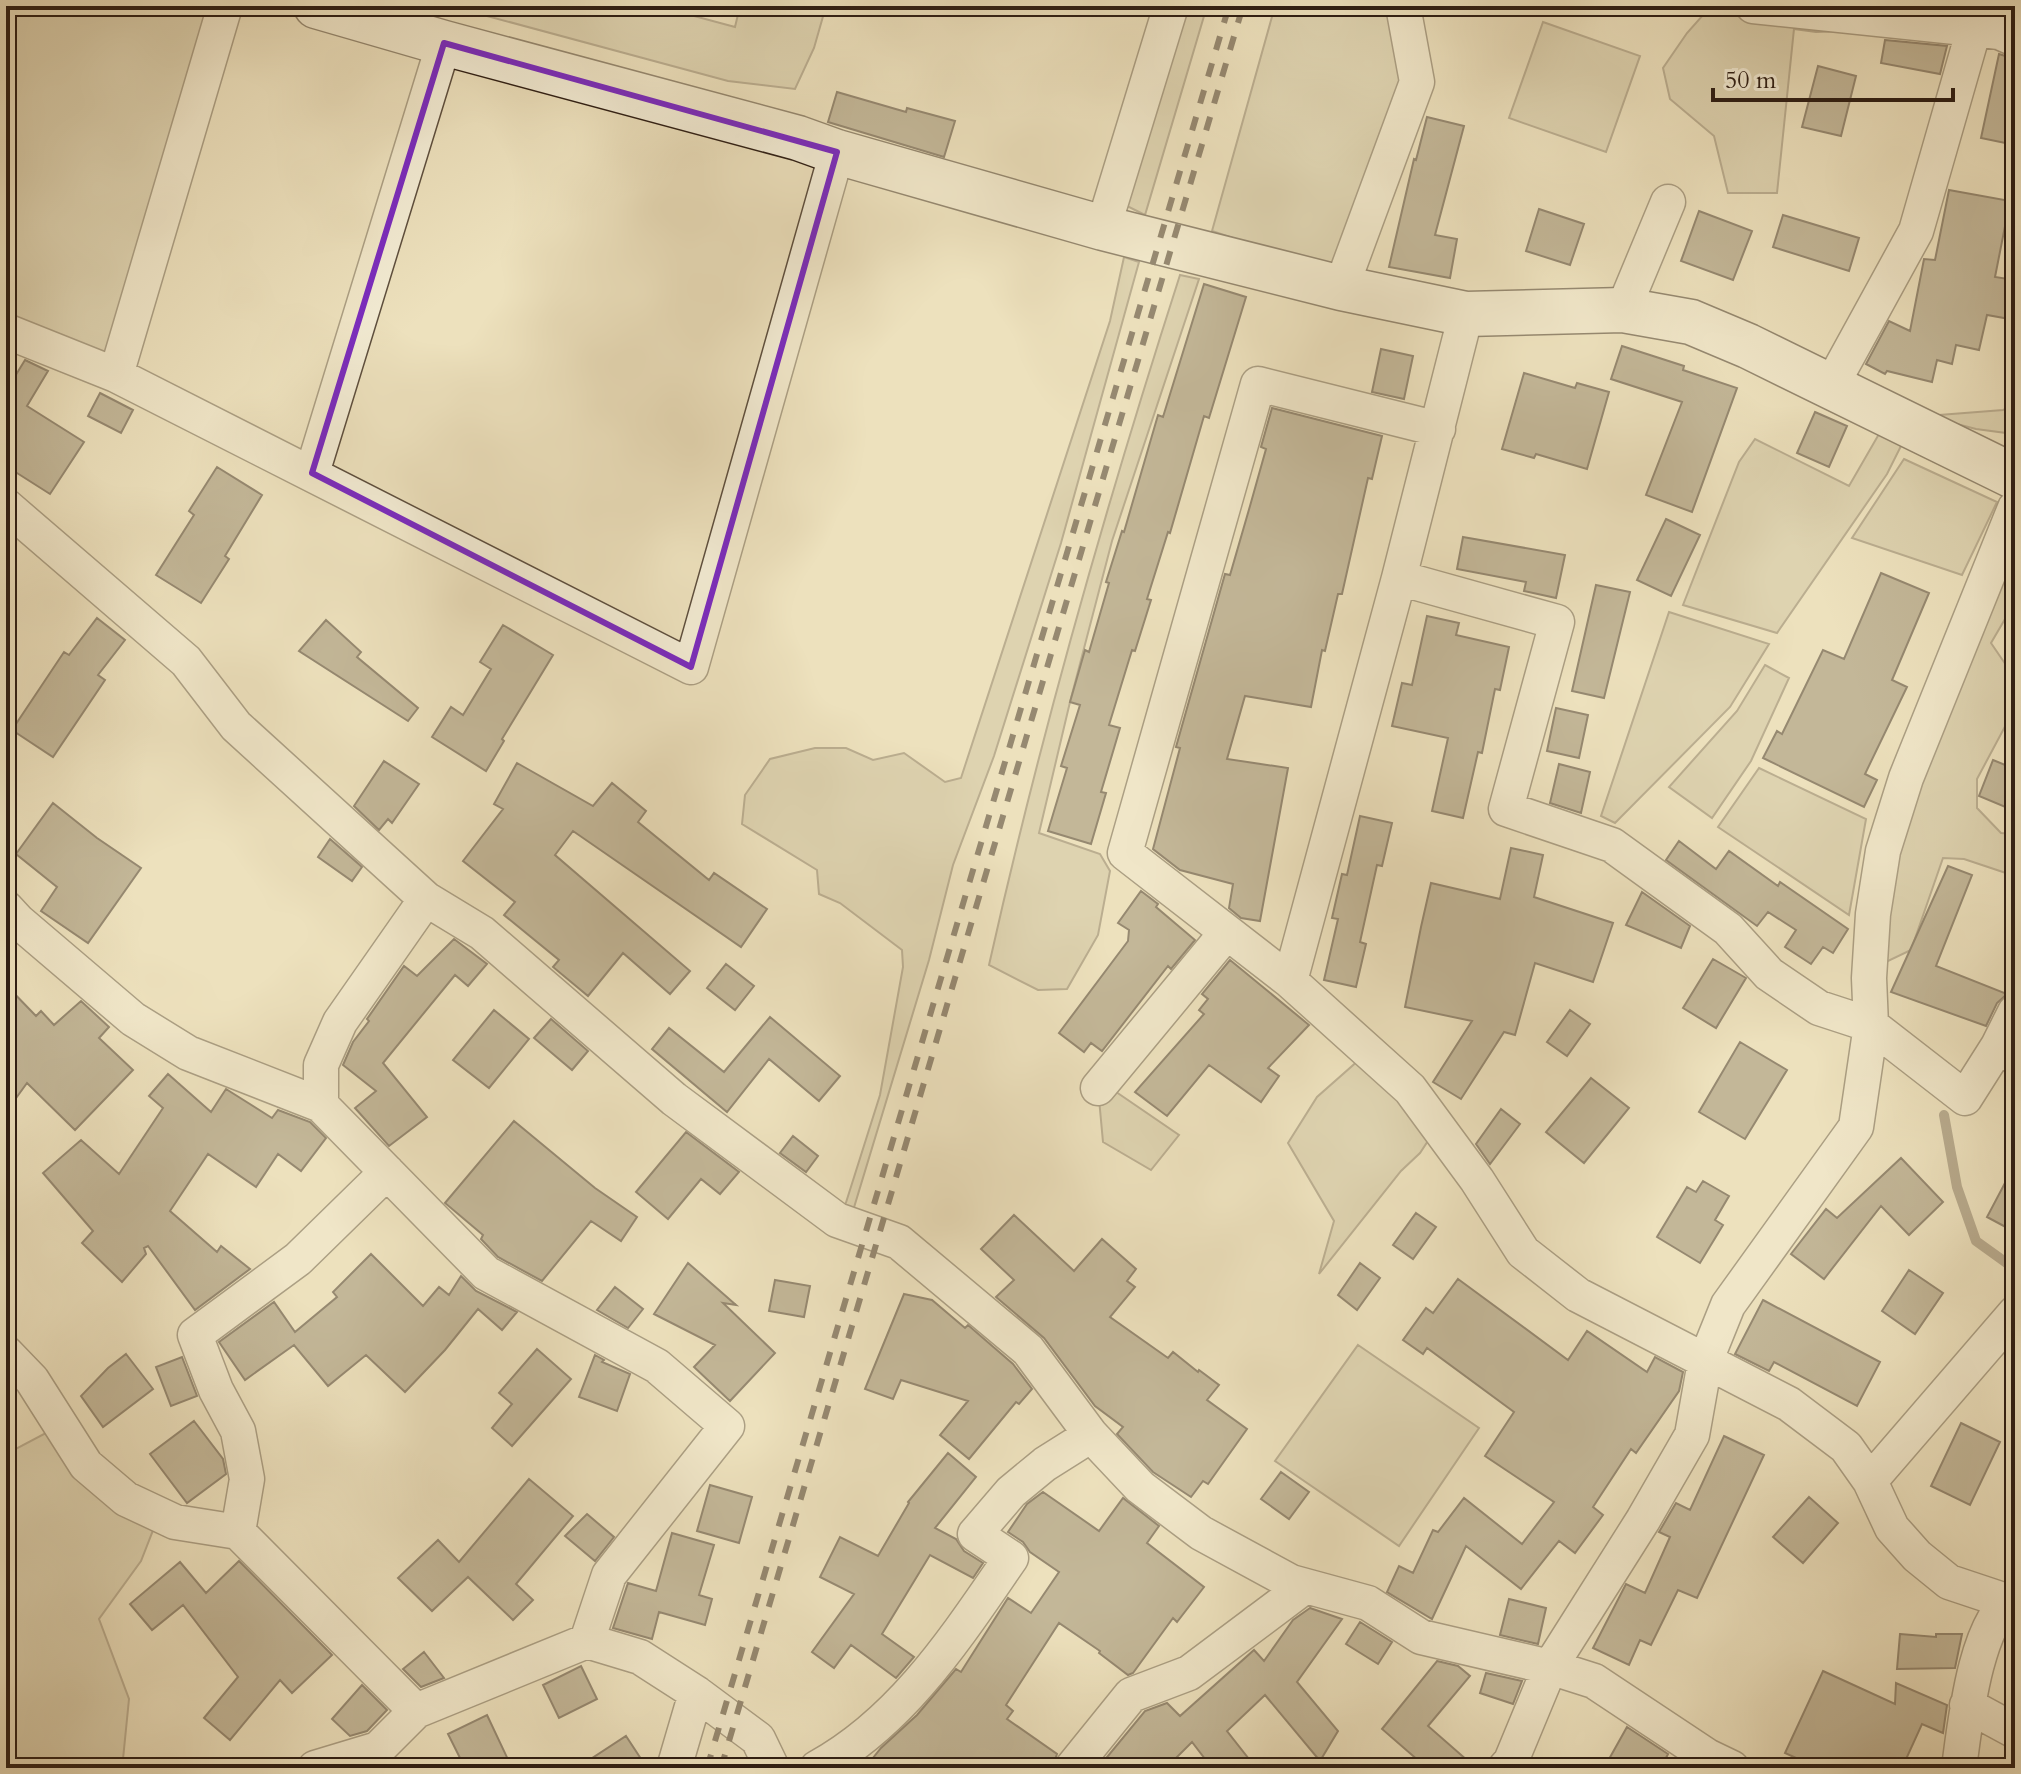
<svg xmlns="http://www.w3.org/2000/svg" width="2021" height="1774" font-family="Cardo,serif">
<rect width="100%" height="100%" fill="#ede1bd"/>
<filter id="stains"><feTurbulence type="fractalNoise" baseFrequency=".0025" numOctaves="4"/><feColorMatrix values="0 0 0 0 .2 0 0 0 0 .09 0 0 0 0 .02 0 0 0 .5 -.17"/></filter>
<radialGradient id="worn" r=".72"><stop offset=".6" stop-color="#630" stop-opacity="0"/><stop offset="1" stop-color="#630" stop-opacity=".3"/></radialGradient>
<path fill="#cdc0a0" stroke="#7e6f5a" stroke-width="2" d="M6 6H225L119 365 6 315Z
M450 6H657L735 27 740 6H826L814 48 795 89 728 81Z
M1171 6H1207L1145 215 1113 199Z
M1275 6H1403L1417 82 1346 276 1212 231Z
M1711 6H1901L1870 30 1816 32 1794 29 1777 193H1728L1714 136 1670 99 1663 68 1687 33Z
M1543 22 1640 56 1606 152 1509 118Z
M1124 257 1139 262 1061 543 994 756 953 865 929 960 852 1214 843 1212 880 1095 903 967 902 950 840 903 819 894 817 870 742 824 745 795 770 759 815 748H846L873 760 904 753 945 782 961 778 1110 321Z
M1180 275 1199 279 1112 541 1070 702 1039 833 1100 854 1110 871 1098 935 1067 989 1038 990 989 965C1041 732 1107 502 1180 275Z
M2015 403 2014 434 1976 429 1926 416 2003 410Z
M1879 434 1902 444 1887 474 1777 633 1683 605 1739 462 1755 439 1849 486Z
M1904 459 1997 502 1962 575 1852 538Z
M2015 537V602L1991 643 2008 668 2015 670V719H2009L1977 779V808L2001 833 2015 834V876L1964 859 1943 858 1911 950 1886 962 1881 859Z
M1669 612 1769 644 1730 707 1615 823 1601 816Z
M1765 665 1789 678 1751 761 1712 818 1669 787 1737 711Z
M1759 768 1866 819 1849 915 1718 827Z
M1368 1052C1419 1071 1428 1070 1437 1127L1420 1153 1401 1171 1319 1274 1334 1221 1288 1143 1317 1097Z
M1103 1083 1179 1135 1151 1170 1103 1142 1098 1088Z
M1358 1345 1479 1428 1399 1546 1275 1461Z
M61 1425 159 1515 141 1561 99 1619 129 1699 123 1759 105 1768H6V1454Z"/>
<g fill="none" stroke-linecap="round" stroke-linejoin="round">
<path stroke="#7a6b57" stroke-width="10" d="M1944 1115 1957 1187 1976 1241 2015 1269"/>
</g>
<path fill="#91836c" stroke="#2e1e14" stroke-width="2" d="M1885 40 1947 46 1940 74 1881 63Z
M1999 54 2015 59V145L1981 138Z
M1818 66 1856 76 1841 136 1802 127Z
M837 92 906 112 907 108 955 121 944 157 828 122Z
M1427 117 1464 126 1435 235 1457 239 1450 278 1389 267 1414 159 1416 160Z
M1949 190 2010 201 1995 277 2015 280V320L1987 315 1979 350 1956 345 1952 364 1937 360 1932 382 1887 371 1885 374 1866 364 1889 321 1910 331 1924 259 1935 260Z
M1539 209 1584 224 1570 265 1526 251Z
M1699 211 1752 231 1733 280 1681 261Z
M1783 215 1859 238 1849 271 1773 247Z
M1204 284 1246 297 1209 418 1204 416 1170 533 1168 532 1147 599 1151 600 1135 651 1132 650 1109 725 1120 728 1101 792 1106 793 1091 844 1048 831 1067 768 1061 766 1080 705 1070 702 1085 650 1089 652 1109 583 1106 582 1122 531 1124 532 1158 415 1163 417Z
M1622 346 1684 366 1683 370 1737 388 1692 512 1646 495 1682 402 1611 379Z
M1381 349 1413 356 1404 399 1372 392Z
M25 360 48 371 27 406 84 442 50 494 6 466V391Z
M1524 373 1575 388 1577 383 1609 392 1587 469 1536 454 1534 458 1502 449Z
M100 393 133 410 121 433 88 416Z
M1272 408 1382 436 1372 479 1368 478 1342 594H1338L1325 651 1322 650 1311 707 1245 696 1227 759 1288 768 1260 921 1241 918 1229 908 1233 884 1180 870 1153 849 1180 748 1176 747 1225 574 1230 575 1250 506 1266 449 1261 447Z
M1815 412 1847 426 1829 467 1797 453Z
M217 467 262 495 225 556 229 559 201 603 156 575 194 515 189 511Z
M1666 519 1700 535 1671 596 1637 580Z
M1463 537 1565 555 1556 598 1524 591 1526 582 1457 569Z
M1881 573 1929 593 1892 680 1907 687 1865 774 1877 780 1864 807 1763 758 1777 731 1782 734 1823 650 1844 659Z
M1596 585 1630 592 1604 698 1572 691Z
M1427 616 1459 623 1456 635 1509 647 1500 690 1495 689 1482 753 1478 752 1463 818 1432 811 1448 738 1392 726 1402 683 1412 685Z
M97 618 125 640 98 675 105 680 53 757 12 730 64 652 69 655Z
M326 620 361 652 357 657 418 708 408 721 299 651Z
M503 625 553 655 502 739 504 741 486 771 432 737 451 707 463 715 491 669 480 662Z
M1556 708 1588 715 1579 758 1547 751Z
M1993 760 2015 769V811L1979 796Z
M384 761 419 784 392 823 388 819 379 830 354 806Z
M517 763 593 806 612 783 646 811 638 822 709 880 714 873 767 909 741 947 573 831 555 855 690 971 670 994 623 953 588 996 553 967 559 960 504 915 515 902 463 861 503 809 494 804Z
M1559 764 1590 772 1581 813 1550 803Z
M53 803 97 838 141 868 88 943 41 911 57 887 16 854Z
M1360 816 1392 823 1382 866 1377 865 1360 942 1366 944 1356 987 1324 980 1338 919 1332 918 1342 874 1347 875Z
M330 839 362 867 352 881 318 857Z
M1679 841 1716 869 1729 851 1778 886 1780 882 1848 929 1833 953 1823 947 1811 964 1785 947 1796 930 1768 912 1757 926 1666 860Z
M1511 848 1543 855 1534 897 1613 923 1593 982 1535 963 1515 1035 1504 1032 1461 1099 1433 1082 1472 1021 1405 1007 1421 927 1431 883 1500 899Z
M1948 866 1972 875 1936 966 2007 994 1997 1003 1986 1026 1891 992Z
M1141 891 1158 904 1156 907 1195 940 1171 969 1168 966 1102 1051 1091 1043 1084 1052 1059 1033 1128 941 1129 930 1118 923Z
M1642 892 1690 926 1681 948 1626 925Z
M454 939 487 964 468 986 455 975 383 1063 427 1117 389 1146 355 1108 376 1091 343 1065 353 1042 369 1021 367 1019 404 966 417 976Z
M1713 959 1746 978 1716 1028 1683 1008Z
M1230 960 1309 1025 1268 1068 1279 1076 1261 1102 1209 1065 1167 1116 1135 1092 1204 1014 1199 1010 1208 999 1202 994Z
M726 964 754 986 735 1010 707 988Z
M6 985 36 1016 41 1011 54 1025 81 1001 109 1027 99 1038 133 1070 75 1130 27 1083 6 1112Z
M494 1010 529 1039 489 1088 453 1060Z
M1570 1010 1590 1024 1567 1056 1547 1042Z
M770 1017 840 1076 819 1101 769 1059 727 1112 652 1049 669 1028 724 1072Z
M551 1019 588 1051 572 1070 534 1038Z
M1740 1042 1787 1070 1745 1139 1699 1112Z
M168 1074 211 1112 226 1089 272 1118 278 1110 310 1122 326 1138 301 1171 278 1154 256 1187 208 1154 170 1211 217 1252 221 1246 250 1269 195 1310 148 1246 144 1248 146 1254 122 1282 82 1243 93 1231 43 1173 81 1140 119 1174 163 1108 149 1096Z
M1591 1078 1629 1108 1584 1163 1546 1132Z
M1501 1109 1520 1124 1490 1164 1476 1144Z
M514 1121 595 1188 637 1217 621 1241 591 1221 542 1281 498 1257 481 1239 483 1235 445 1203Z
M686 1132 739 1172 720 1194 701 1179 668 1219 636 1192Z
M793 1136 818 1156 806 1172 780 1153Z
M1901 1158 1943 1202 1909 1235 1881 1206 1824 1279 1791 1254 1826 1209 1837 1218Z
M2015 1164V1232L1987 1217Z
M1703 1181 1729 1196 1715 1220 1723 1225 1700 1263 1657 1237 1687 1187 1696 1192Z
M1416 1213 1436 1227 1413 1259 1393 1245Z
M1014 1215 1074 1271 1102 1239 1136 1269 1127 1281 1135 1287 1110 1317 1168 1358 1173 1352 1198 1372 1199 1370 1219 1385 1207 1400 1247 1429 1208 1484 1203 1481 1191 1497 1153 1472 1117 1434 1123 1427 1095 1406 1044 1338 996 1297 1014 1280 981 1249Z
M371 1254 423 1306 439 1287 449 1295 461 1276 476 1291 517 1312 502 1330 478 1309 445 1350 405 1392 366 1355 328 1386 294 1345 245 1380 219 1342 274 1302 295 1332 337 1297 333 1292Z
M688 1263 736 1305 723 1303 775 1353 730 1401 694 1367 715 1345 654 1314Z
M1360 1263 1380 1278 1357 1310 1338 1295Z
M1909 1270 1943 1293 1915 1334 1882 1311Z
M1458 1279 1568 1360 1587 1331 1647 1372 1655 1357 1683 1372 1679 1391 1636 1453 1631 1449 1593 1507 1603 1515 1575 1553 1559 1541 1521 1589 1466 1546 1432 1619 1387 1592 1399 1566 1413 1573 1433 1530 1438 1532 1464 1498 1522 1544 1554 1502 1485 1456 1514 1412 1427 1348 1423 1354 1403 1340 1426 1308 1433 1313Z
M775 1280 810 1286 804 1317 769 1311Z
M615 1287 643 1309 628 1328 597 1310Z
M904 1294 932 1300 965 1328 968 1325 1013 1364 1032 1389 1019 1404 1016 1402 969 1459 940 1435 968 1401 901 1380 893 1399 865 1389Z
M1763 1300 1880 1362 1857 1406 1774 1362 1769 1371 1735 1354Z
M537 1349 571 1379 512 1446 492 1428 512 1404 499 1393Z
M126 1354 153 1389 103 1427 81 1396 108 1368Z
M595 1355 604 1360 602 1362 630 1374 617 1411 579 1397Z
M182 1357 197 1396 171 1406 156 1367Z
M194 1421 223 1459 226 1474 187 1503 150 1454Z
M1961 1423 2000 1442 1970 1505 1931 1486Z
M1724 1436 1764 1455 1697 1598 1678 1590 1651 1645 1640 1640 1629 1665 1593 1648 1626 1584 1645 1593 1670 1537 1659 1532 1676 1503 1690 1510Z
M948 1453 976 1477 935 1528 956 1539 964 1551 983 1563 973 1578 930 1555 882 1634 914 1657 896 1678 851 1645 834 1668 812 1652 854 1594 820 1577 840 1537 878 1556 909 1503 908 1502Z
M1281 1472 1309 1492 1289 1519 1261 1499Z
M529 1479 573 1516 516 1584 533 1600 513 1620 468 1577 432 1611 398 1578 438 1540 459 1562Z
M710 1485 752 1497 739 1543 697 1531Z
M1043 1492 1099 1531 1123 1498 1159 1526 1147 1543 1204 1587 1177 1622 1173 1618 1133 1673 1128 1675 1099 1653 1100 1651 1059 1623 1006 1705 1013 1711 1007 1719 1057 1754 1052 1768H865L881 1748 917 1715 956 1669 961 1672 1008 1598 1031 1613 1059 1572 1030 1552 1023 1542 1008 1532 1027 1504Z
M1809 1497 1838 1523 1803 1563 1773 1537Z
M587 1514 614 1537 595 1561 565 1536Z
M672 1533 714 1545 699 1595 712 1599 705 1625 659 1612 652 1639 613 1628 628 1583 656 1591Z
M239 1561 332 1655 292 1693 280 1680 230 1740 204 1718 238 1677 183 1605 152 1630 130 1604 180 1562 206 1593Z
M1509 1599 1546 1608 1538 1644 1500 1635Z
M1310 1608 1342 1619 1297 1682 1338 1731 1320 1761 1265 1695 1227 1731 1256 1768H1212L1192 1742 1166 1768H1098L1145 1711 1167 1703 1180 1716 1254 1650 1264 1661 1293 1620Z
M1360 1622 1392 1642 1378 1664 1346 1644Z
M1900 1634 1936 1637V1634H1962L1955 1668 1897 1669Z
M424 1652 444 1678 421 1687 403 1669Z
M1437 1661 1458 1666 1470 1676 1428 1726 1476 1768H1427L1382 1729Z
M581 1666 597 1699 559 1718 543 1685Z
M1823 1671 1895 1704 1896 1683 1947 1705 1943 1733 1922 1724 1902 1768H1818L1785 1753Z
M1486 1673 1522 1681 1513 1704 1480 1693Z
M362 1685 387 1710 367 1731 350 1736 332 1719Z
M487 1715 512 1768H465L448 1734Z
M1627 1727 1668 1754 1661 1768H1604Z
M626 1736 647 1768H577Z"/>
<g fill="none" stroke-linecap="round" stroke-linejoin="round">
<defs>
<path id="street" d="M1753 6 1974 29
M1103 228 1171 6
M1341 288 1417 82 1403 6
M1623 310 1668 202
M1466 314 1399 578 1290 981 1410 1089 1477 1180 1523 1252 1578 1295 1789 1404 1846 1447 1870 1481 1892 1528 1917 1556 1949 1582 2006 1601
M6 331 116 375 691 667 837 152
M116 375 225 6
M1831 386 1916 231 1974 29 1999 32 2015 39
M312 473 444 43
M6 506 186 661 236 726 426 899 482 933 674 1099 837 1220 899 1242 1028 1350 1091 1435 1140 1487 1201 1533 1291 1582 1368 1603 1421 1637 1550 1667 1594 1681 1707 1756 1732 1768
M1399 578 1557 622 1506 809 1612 845 1728 929 1769 974 1819 1008 1871 1025 1965 1098 1998 1046 2015 1057
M6 908 18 921 133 1019 188 1053 321 1105 486 1273 657 1366 727 1426 609 1575 587 1641
M1290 981 1125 853 1258 384 1438 429
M1998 1046 2015 1012
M1098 1088 1227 932
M321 1105V1065L340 1022 426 899
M6 1353 32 1380 86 1465 126 1499 175 1522 238 1532 416 1711 587 1641 640 1657 696 1693 758 1739 772 1768
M1870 1481 2015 1313
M238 1532 247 1479 238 1431 216 1390 195 1335 298 1259 387 1172
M1967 1705 2015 1731
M315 1768 378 1749 416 1711
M674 1768 696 1693
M817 1768C903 1721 957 1636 1011 1558L975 1534 1011 1492 1045 1464 1091 1435
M1072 1768 1131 1695 1189 1673 1304 1587
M1505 1768 1511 1761 1550 1667 1643 1520 1692 1435 1705 1362 1728 1305 1856 1127 1871 1025 1869 978 1873 914 1883 851 1906 778 2015 508
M1959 1768C1965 1724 1975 1620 2015 1596"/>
<path id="secondary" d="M316 6 444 43 798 138 837 152 1103 228 1341 288 1466 314 1623 310 1691 322 1748 346 2015 477"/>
</defs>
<use href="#street" stroke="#5e4f3e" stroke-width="37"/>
<use href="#secondary" stroke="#2e1e14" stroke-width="47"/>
<use href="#street" stroke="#f3ecd4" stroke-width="34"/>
<use href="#secondary" stroke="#f3ecd4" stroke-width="44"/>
<path stroke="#2e1e14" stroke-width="6" stroke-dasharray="14 14" stroke-linecap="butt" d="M707 1768 1229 6
M721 1768 1243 6"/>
</g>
<path d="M0 0H2021V1774H0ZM444 43 837 152 691 667 312 473Z" fill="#ede1bd" fill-opacity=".55" fill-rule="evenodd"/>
<path fill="none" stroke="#7b2cbf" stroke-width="6" stroke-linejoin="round" d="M444 43 837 152 691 667 312 473Z"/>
<rect width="2021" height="1774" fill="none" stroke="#ede1bd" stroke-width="32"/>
<rect x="8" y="8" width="2005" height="1758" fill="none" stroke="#2e1e14" stroke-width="4"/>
<rect x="16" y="16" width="1989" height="1742" fill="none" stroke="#2e1e14" stroke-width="2"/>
<path d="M1713 88v12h240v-12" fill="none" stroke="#2e1e14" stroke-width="4"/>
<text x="1725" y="88" font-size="24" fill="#2e1e14" stroke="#f3ecd4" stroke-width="6" paint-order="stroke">50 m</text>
<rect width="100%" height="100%" filter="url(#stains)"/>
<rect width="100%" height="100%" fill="url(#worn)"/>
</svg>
